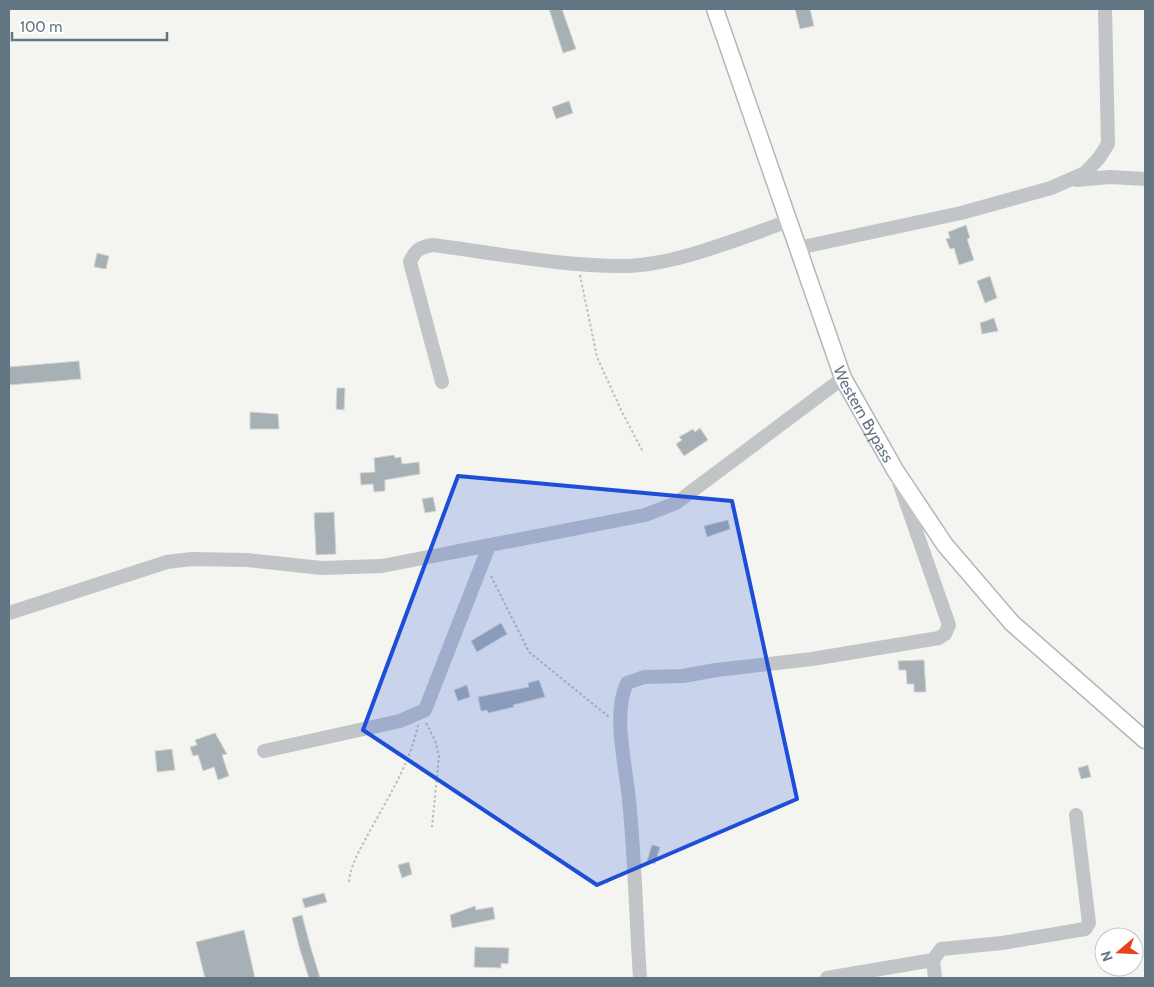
<svg xmlns="http://www.w3.org/2000/svg" width="1154" height="987" font-family="Cabin,sans-serif">
<rect width="100%" height="100%" fill="#f4f4f0"/>
<path fill="#a7b0b5" stroke="#d5d5d3" d="M549 9H562L576 49 563 53Z
M795 9H810L814 26 800 29Z
M569 101 573 113 556 119 552 107Z
M966 225 970 238 967 239 974 260 959 265 954 248 950 249 946 239 950 238 948 232Z
M97 253 109 256 106 269 94 267Z
M990 276 997 298 985 303 977 281Z
M994 318 998 331 982 334 980 323Z
M79 361 81 379 9 385V367Z
M337 388H345L344 410 336 409Z
M250 412 278 414 279 429H250Z
M700 428 708 440 684 456 676 444 682 440 679 437 693 429 695 432Z
M394 455 395 458 401 457 402 464 419 462 420 474 385 480V491L374 492 373 484 361 485 360 473 375 472 374 458Z
M433 497 436 511 425 513 422 499Z
M334 512 336 554 316 555 314 513Z
M728 520 730 529 707 537 704 526Z
M501 623 507 634 477 652 471 641Z
M924 660 926 692H914V684H907L906 670H899L898 661Z
M539 680 545 697 513 705 514 707 488 713 487 710 481 711 478 697 529 687 528 683Z
M467 685 470 697 458 701 454 690Z
M215 733 227 754 222 755 229 776 218 780 214 767 203 771 198 755 193 756 190 747 197 745 195 740Z
M172 749 175 770 157 772 155 751Z
M1088 765 1091 777 1081 779 1078 768Z
M652 845 660 847 655 864 647 861Z
M409 862 412 874 402 878 398 865Z
M324 893 327 902 305 908 302 899Z
M475 906 476 910 493 907 495 919 452 928 450 915Z
M302 915 310 945 320 978H309L300 950 292 918Z
M244 930 255 978H205L196 942Z
M475 947 509 948 508 964 501 963V968L474 967Z"/>
<g fill="none" stroke-linecap="round" stroke-linejoin="round">
<defs>
<g id="major">
<path id="s1" d="M715 9 843 378 895 470 945 545 1012 623 1145 740"/>
</g>
</defs>
<use href="#major" stroke="#b2b7ba" stroke-width="19"/>
<path stroke="#bbbdbf" stroke-width="2" stroke-dasharray="2.5 2.5" stroke-linecap="butt" d="M580 275 597 357 621 410 643 452
M491 576 529 652 609 717
M426 723 435 740 439 756 432 827
M349 882C351 865 357 855 365 840 384 804 410 765 418 725"/>
<path stroke="#c1c5c8" stroke-width="14" d="M1076 180 1110 177 1145 179
M798 248 961 213 1051 188 1085 173 1099 158 1108 144 1105 9
M442 382 410 262C415 250 420 247 433 245 494 253 561 266 622 266 674 266 740 238 789 221
M9 613 167 562 192 559 247 560 322 568 382 566 645 515 676 503 843 378
M264 751 400 721 425 710 489 546
M640 978C636 919 635 859 629 800 626 766 612 714 627 683L644 677 683 676 716 670 812 659 939 638 945 634 949 625 899 482
M827 978 933 960
M935 978 933 960 941 949 1002 943 1085 929 1089 923 1076 815"/>
<use href="#major" stroke="#fff" stroke-width="16"/>
</g>
<path fill="#1d4ed8" fill-opacity="0.2" stroke="#1d4ed8" stroke-width="4" stroke-linejoin="round" d="M458 476 732 501 797 799 597 885 363 730Z"/>
<g text-anchor="middle" dominant-baseline="central" stroke-width="5" stroke-linejoin="round" paint-order="stroke">
<g font-size="16" fill="#627582" stroke="#fff">
<text stroke="none"><textPath href="#s1" startOffset="432">Western Bypass</textPath></text>
</g>
</g>
<rect width="1154" height="987" fill="none" stroke="#627582" stroke-width="20"/>
<g transform="translate(1119 952) rotate(251)"><circle r="24" fill="#ffffff" stroke="#c0c8cd"/>
<path d="M0-4L9 19L0 12L-9 19Z" fill="#e5441e"/>
<text y="-8" font-size="14" font-weight="bold" text-anchor="middle" fill="#627582">N</text>
</g>
<path d="M12 32v8h155v-8" fill="none" stroke="#627582" stroke-width="2.5"/>
<text x="20" y="32" font-size="15" fill="#627582" stroke="#ffffff" stroke-width="4" paint-order="stroke">100 m</text>
</svg>
